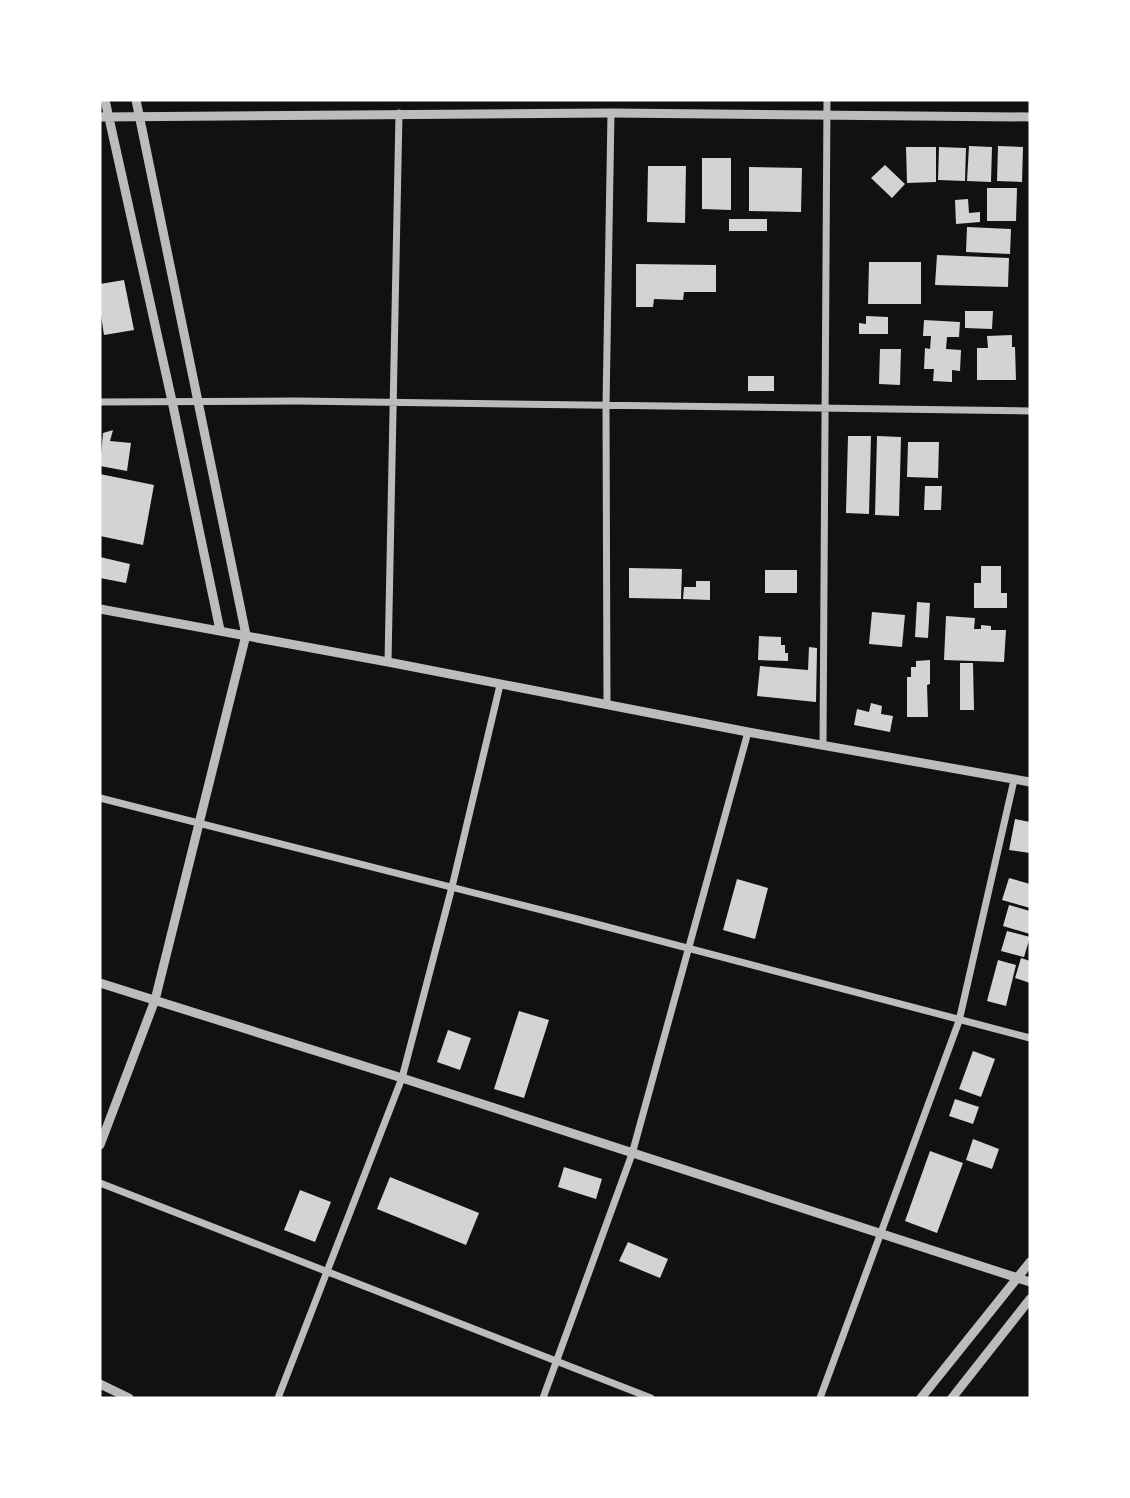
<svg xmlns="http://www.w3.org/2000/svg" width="1130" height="1498" font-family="Literata,serif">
<rect width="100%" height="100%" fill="#111"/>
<path fill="#d3d3d3" d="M969 146 992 147 991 182 967 181Z
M998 146 1023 147 1022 182 997 181Z
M906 147H936V182L907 183Z
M939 147 966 148 965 181 938 180Z
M702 158H731V210L702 209Z
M885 165 905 184 892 198 871 178Z
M648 166H686L685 223 647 222Z
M749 167 802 168 801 212 749 211Z
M987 188H1017L1016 221H987Z
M968 199 969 213 980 212V222L956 224 955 200Z
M729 219H767V231H729Z
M967 227 1011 229 1010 254 966 252Z
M937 255 1009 258 1008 287 935 285Z
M869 262H921V304H868Z
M636 264 716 265V292H684L683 300 654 299 653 307H636Z
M124 280 134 330 104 335 100 309V284Z
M965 311H993L992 329 965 328Z
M866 316 888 317V334H859V323L866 324Z
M924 320 960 322 959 337H947L946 349 961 350 960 371 952 370V382L933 381 934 369H924L925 348 930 349 931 336H923Z
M1012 335V347H1015L1016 380H977V348H988L987 336Z
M880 349H901L900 385 879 384Z
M748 376H774V391H748Z
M113 430 110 441 131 443 127 471 100 466 103 433Z
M848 436H871L869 514 846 513Z
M877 436 901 437 899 516 875 515Z
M908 442H939L938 478 907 477Z
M100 474 154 485 143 545 100 536Z
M925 486H942L941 510H924Z
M100 557 130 564 126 583 100 578Z
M981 566H1001V593H1007V608H974V583H981Z
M629 568 682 569 681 599 629 598Z
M765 570H797V593H765Z
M696 581H710V600L683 599 684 587H696Z
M917 602 930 603 928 638 915 637Z
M872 612 905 615 902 647 869 644Z
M946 616 975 618 974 629H981V625L991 626V630H1006L1004 662 944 660Z
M759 636 781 637V645H785V653H788V661L758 660Z
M809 647 817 648 816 702 757 696 760 666 808 670Z
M930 660V684L927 685 928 717H907V677H911V667H916V661Z
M960 663H973L974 710H960Z
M871 703 882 706 881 714 893 716 890 732 854 725 857 709 869 712Z
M1015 819 1030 822V853L1009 850Z
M1009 878 1030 884V908L1002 900Z
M737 879 768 888 755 939 723 930Z
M1009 905 1030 911V934L1003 926Z
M1007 931 1030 937 1024 957 1001 951Z
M1021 958 1030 961V983L1015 978Z
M998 960 1016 965 1006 1006 987 1001Z
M519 1011 549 1020 524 1098 494 1089Z
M448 1030 471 1038 460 1070 437 1062Z
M973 1051 995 1059 981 1097 959 1089Z
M955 1099 979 1107 973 1124 949 1116Z
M973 1139 999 1149 992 1169 966 1160Z
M930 1151 963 1163 937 1233 905 1221Z
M564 1167 602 1179 596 1199 558 1187Z
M390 1177 479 1213 466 1245 377 1209Z
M300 1190 331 1202 315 1242 284 1230Z
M628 1242 668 1259 660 1278 619 1261Z"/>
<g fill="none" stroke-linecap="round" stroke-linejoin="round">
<path stroke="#bcbcbc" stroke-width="7" d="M100 402 297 401 1030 411
M388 662 399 113
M607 705 606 406 611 113
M823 745 827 100
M100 798 577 919 1030 1038
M100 1183 651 1398
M278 1398 402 1078 452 887 500 685
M543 1398 632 1154 748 732
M820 1398 959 1021 1014 780"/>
<path stroke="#bcbcbc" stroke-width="9" d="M105 100 172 401 220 630
M100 117 611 113 1030 117
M100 609 388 662 748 732 1030 782
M100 983 402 1078 1030 1282
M100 1145 155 1000 246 635 136 100
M100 1384 129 1398
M921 1398 1030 1262
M952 1398 1030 1299"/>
</g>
<rect width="1130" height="1498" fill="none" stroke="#ffffff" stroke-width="203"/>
</svg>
